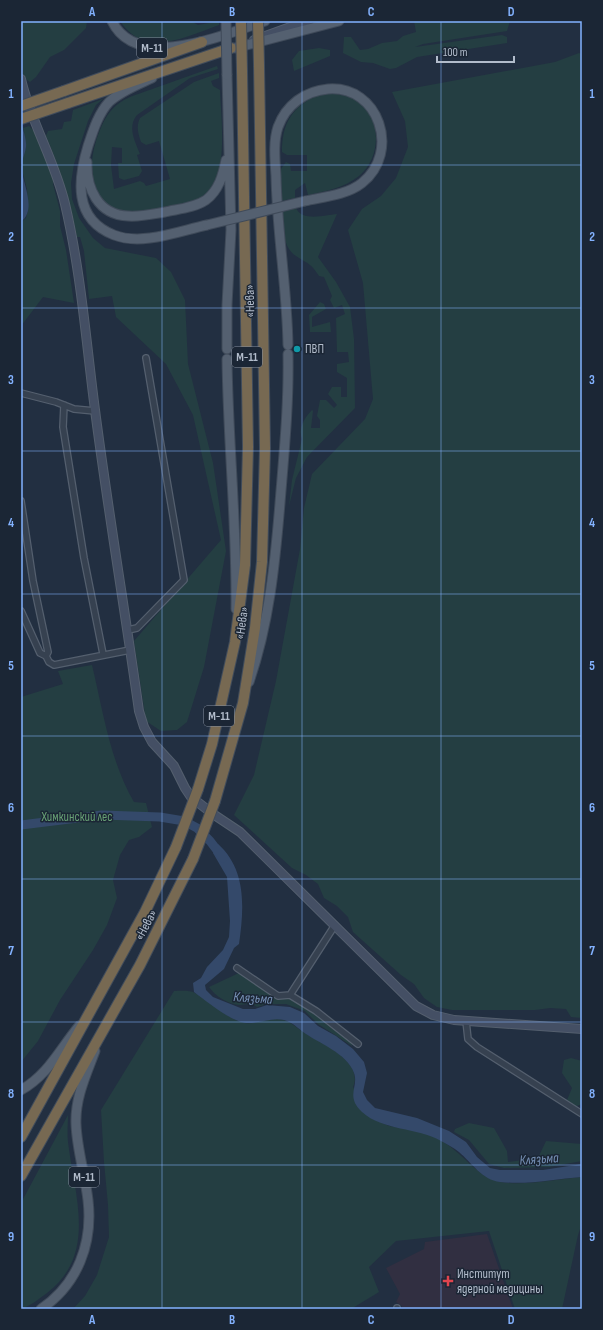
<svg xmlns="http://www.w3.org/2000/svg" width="603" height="1330" font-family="'Sofia Sans Condensed',sans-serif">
<rect width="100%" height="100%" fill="#222f41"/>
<path fill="#312f41" d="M487 1234 513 1309H401L402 1306 396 1302 400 1294 386 1268 424 1249 425 1242Z"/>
<path fill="#243e42" d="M21 21H87L86 28 64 50 50 57 36 77 30 82 23 77Z
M120 21H191L198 25 219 21V25C185 37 145 59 120 21Z
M414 21H510L507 31 423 44 415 47 502 35 507 37V43L417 57 396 68 390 69 373 63 361 62 343 53 344 37H351L360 50 368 49 382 43 397 41 403 36 416 32Z
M319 48 330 50V56L294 71 292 60 299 51Z
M579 53 582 54V1018L571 1017 566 1009 550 1008 535 1010H452L437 1007 424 998 414 984 401 975 353 932 348 917 337 906 324 898 318 884 306 875 292 868 234 815 254 775 276 681 300 549 304 508 312 474 365 419 373 399 363 283 348 230 362 209 381 196 396 178 408 147 405 121 392 92 555 62Z
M217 66 218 69 190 78 137 115C127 127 135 141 140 154L137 155 142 171 139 176 124 180 119 178 118 163H122V148L112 147 111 165 114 189 140 181 144 183 146 186 170 179 159 141 146 145 141 142C138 133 136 127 140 118L194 82 219 73V78L211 81 213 86 220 90C221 117 227 162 213 185 204 202 182 204 166 207 154 210 139 214 127 212 89 206 87 172 96 141 102 124 107 110 124 100 133 95 145 92 155 88 176 81 196 73 217 66Z
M319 94C328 94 340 93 349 97 382 108 384 156 359 176 344 188 326 191 308 195L305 183 295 190V198L281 201 280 170 286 162 290 164 291 171H307V155H287L282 152C282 123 292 107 319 94Z
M103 99 96 105 88 121 74 164 71 183 72 199 79 218 93 238 105 248 156 258 171 272 185 300 188 364 213 463 226 551 204 667 187 722 177 730 161 731 146 721 134 641 221 540 193 415 166 364 116 317 112 296 89 299 84 251 80 237H77C70 201 60 169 46 136L48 131 62 129 64 122 71 121 73 110Z
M29 126 34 131 54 179 53 184 60 211V226L66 250 74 303 43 297 21 326V222L26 218 28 210 27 189 22 170V158L26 147 23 128Z
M296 208C302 222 325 215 337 214L318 257 336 282 350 307 354 339 355 408 307 457 296 478 289 506 292 480 302 439C298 429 304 418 312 410L313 411 311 428H320V420L317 416 320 400H326L334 408 337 405 328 394 332 387H341V397H347V378L337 372V364L349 362 348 352H337L336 318 345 314 342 305 334 308 330 300 332 296 324 277 319 276C310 262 309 265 296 256 282 247 283 226 282 212Z
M320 302 324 304 326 309 312 317V327L330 322 331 332H310L309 315Z
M92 665C103 711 110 761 134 802L146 803 152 827 139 837 129 840 120 855 113 880 117 898 107 925 93 950 60 1000 38 1041 21 1062V697L63 684 58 671Z
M241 972 275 995 289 997 323 1018 351 1041 352 1046 318 1024 305 1011 286 1004H267L257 1007C250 1002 247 1005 239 1005 228 1004 215 996 209 987Z
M174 991C180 991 190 990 195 993 212 1001 226 1019 245 1023 256 1025 268 1017 279 1019 290 1020 296 1028 305 1033 323 1044 364 1062 353 1087 360 1096 371 1115 379 1121 390 1129 406 1127 418 1131 425 1133 434 1136 440 1140 461 1151 478 1178 500 1182 527 1186 555 1179 582 1177V1223L578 1235 562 1309H515L489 1231 396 1241 369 1267 379 1292 351 1309H73L85 1296 97 1275 109 1237 108 1205 104 1162 101 1110Z
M571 1058 582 1061V1104L577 1106 570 1105 567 1100 572 1088 562 1073 564 1060Z
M68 1115C68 1123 67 1133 68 1142 74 1194 98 1254 47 1293 39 1299 30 1306 21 1309V1203Z
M469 1123 494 1128 507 1151 508 1162 538 1158 546 1141 582 1144V1161L549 1167 504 1168 489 1164 469 1140 454 1132 455 1129Z"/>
<path fill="#34496a" d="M21 123C23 129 27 141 26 147 25 155 21 160 22 169 23 186 37 209 21 222Z
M218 844C247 870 244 909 239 944L234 948 224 969 205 985 206 990 213 997 243 1009H255L267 1005 290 1007 304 1013 318 1026 336 1036 353 1049 364 1062 367 1073 363 1092 367 1100 375 1108 417 1118 449 1131 466 1142 477 1157 490 1168 500 1170H543L582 1164V1177C555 1179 528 1185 500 1182 482 1180 472 1163 459 1152 454 1148 447 1144 441 1141 417 1127 383 1131 362 1112 345 1096 359 1087 354 1073 347 1053 318 1043 303 1032 299 1029 295 1025 291 1023 276 1014 262 1024 246 1023 232 1022 206 1001 194 992L193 983 201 978 207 967 223 950 229 937 230 921 227 877 213 853Z"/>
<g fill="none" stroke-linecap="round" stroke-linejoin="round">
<path stroke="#34496a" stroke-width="9" d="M21 825 102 815 160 817 184 821 197 828 210 841 223 858"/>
<defs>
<path id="street" d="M21 393 56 402 74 409 95 411
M64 405 63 427 84 558 103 654
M21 501 33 581 48 652 46 656 40 653 21 611
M128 630 137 628 184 580 146 358
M46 656 49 662 54 665 130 650
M335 925 290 995 316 1011 358 1044
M237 968 278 996 290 995
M466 1021 468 1039 477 1047 582 1114
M397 1308V1309"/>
<path id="secondary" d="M254 40 307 21
M21 79C31 123 55 161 65 204 81 272 86 341 95 410 108 510 125 611 139 711L144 727 152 742 174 766 185 788 191 797 213 814 240 832 416 1006 433 1015 454 1020 582 1029"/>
<path id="primary" d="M112 21C137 73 226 34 265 21
M235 48 339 21
M227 75 231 230 227 305V349
M152 78C137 85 121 91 109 102 98 114 93 131 88 146 78 179 73 219 114 235 142 246 179 231 207 225
M87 162C86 188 98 215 128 216 140 217 153 214 165 212 178 209 194 208 206 200 219 190 223 175 226 160
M288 345C287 288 277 232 276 176 275 160 273 142 278 127 286 105 305 91 328 89 379 85 401 152 362 183 347 195 323 197 305 201
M227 359C228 442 237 525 236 609
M249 682C269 624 275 564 280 503 284 453 289 404 288 354
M21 1090C48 1075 60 1049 79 1026
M41 1309C78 1284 93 1243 88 1200 85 1174 77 1150 76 1124 75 1098 86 1075 95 1051"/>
<path id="highway" d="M64 91 202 42
M68 103 231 48
M198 789 212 744 235 642 245 565 248 447 242 71
M215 801 243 703 255 628 262 562 265 448 259 65
M21 1137 145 912 176 847
M21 1176 140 965 193 859"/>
</defs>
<use href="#street" stroke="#545f6e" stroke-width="8"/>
<use href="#secondary" stroke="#545f6e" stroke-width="10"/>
<use href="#primary" stroke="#3f4a59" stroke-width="11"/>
<use href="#highway" stroke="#414c5b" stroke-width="12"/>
<use href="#street" stroke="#364150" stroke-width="5.5"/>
<use href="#secondary" stroke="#444f64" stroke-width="8"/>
<use href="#primary" stroke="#546070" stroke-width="9"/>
<use href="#highway" stroke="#776952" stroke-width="10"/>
<defs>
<path id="primary-bridge" d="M226 21 227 75
M207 225 305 201"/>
<path id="highway-bridge" d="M241 21 242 71
M258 21 259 65
M21 106 64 91
M21 119 68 103
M176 847 198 789
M193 859 215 801"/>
</defs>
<use href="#primary-bridge" stroke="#3f4a59" stroke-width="11" stroke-linecap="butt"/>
<use href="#highway-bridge" stroke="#414c5b" stroke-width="12" stroke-linecap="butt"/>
<use href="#primary-bridge" stroke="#546070" stroke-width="9"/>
<use href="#highway-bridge" stroke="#776952" stroke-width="10"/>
</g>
<path fill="none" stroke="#83b2ff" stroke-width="1" stroke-opacity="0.55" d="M162 21V1309M302 21V1309M441 21V1309M21 165H582M21 308H582M21 451H582M21 594H582M21 736H582M21 879H582M21 1022H582M21 1165H582"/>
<circle fill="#0f9aa8" stroke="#1b2635" stroke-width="1.5" cx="297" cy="349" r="4"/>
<path fill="#e0444e" stroke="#1b2635" stroke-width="1.5" d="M446 1275h4v4h4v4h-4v4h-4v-4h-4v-4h4z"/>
<g text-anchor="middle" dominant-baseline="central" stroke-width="3" stroke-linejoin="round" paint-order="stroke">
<g fill="#1b2635" stroke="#858f9e" stroke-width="1">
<rect x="137" y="38" width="30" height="20" rx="3"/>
<rect x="232" y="347" width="30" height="20" rx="3"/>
<rect x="204" y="706" width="30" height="20" rx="3"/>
<rect x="69" y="1167" width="30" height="20" rx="3"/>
</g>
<g font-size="12" font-weight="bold" fill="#b2bccb">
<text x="152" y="48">М-11</text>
<text x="247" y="357">М-11</text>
<text x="219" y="716">М-11</text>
<text x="84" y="1177">М-11</text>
</g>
<g font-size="13" fill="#b2bccb" stroke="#1b2635">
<text transform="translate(250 301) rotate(-91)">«Нева»</text>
<text transform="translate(242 623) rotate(-82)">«Нева»</text>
<text transform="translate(146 925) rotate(-62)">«Нева»</text>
</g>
<g font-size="13" fill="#b2bccb" stroke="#1b2635" text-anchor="start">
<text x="305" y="349">ПВП</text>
<text x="457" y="1274">Институт<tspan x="457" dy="15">ядерной медицины</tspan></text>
</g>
<g font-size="13" fill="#679f74" stroke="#1b2635">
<text x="77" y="817">Химкинский лес</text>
</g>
<g font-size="14" font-style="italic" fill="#7791b6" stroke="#1b2635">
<text transform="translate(253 998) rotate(4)">Клязьма</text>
<text transform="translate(539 1159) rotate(-4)">Клязьма</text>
</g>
</g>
<rect width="603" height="1330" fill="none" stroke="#1b2635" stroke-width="44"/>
<path d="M437 56v6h77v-6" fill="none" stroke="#b2bccb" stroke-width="2"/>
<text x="443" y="56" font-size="12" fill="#b2bccb" stroke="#1b2635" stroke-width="3" paint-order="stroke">100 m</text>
<rect x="22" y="22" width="559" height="1286" fill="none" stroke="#83b2ff" stroke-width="1.5"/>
<g font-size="13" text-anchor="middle" font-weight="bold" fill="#83b2ff">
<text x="92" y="16">A</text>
<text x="232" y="16">B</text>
<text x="371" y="16">C</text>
<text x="511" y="16">D</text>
<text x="11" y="98">1</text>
<text x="592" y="98">1</text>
<text x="11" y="241">2</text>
<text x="592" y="241">2</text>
<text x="11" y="384">3</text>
<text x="592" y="384">3</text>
<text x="11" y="527">4</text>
<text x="592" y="527">4</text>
<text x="11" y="670">5</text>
<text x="592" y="670">5</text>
<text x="11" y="812">6</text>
<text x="592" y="812">6</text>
<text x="11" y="955">7</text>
<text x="592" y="955">7</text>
<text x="11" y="1098">8</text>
<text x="592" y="1098">8</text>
<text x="11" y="1241">9</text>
<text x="592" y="1241">9</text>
<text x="92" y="1324">A</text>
<text x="232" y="1324">B</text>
<text x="371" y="1324">C</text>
<text x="511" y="1324">D</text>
</g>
</svg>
